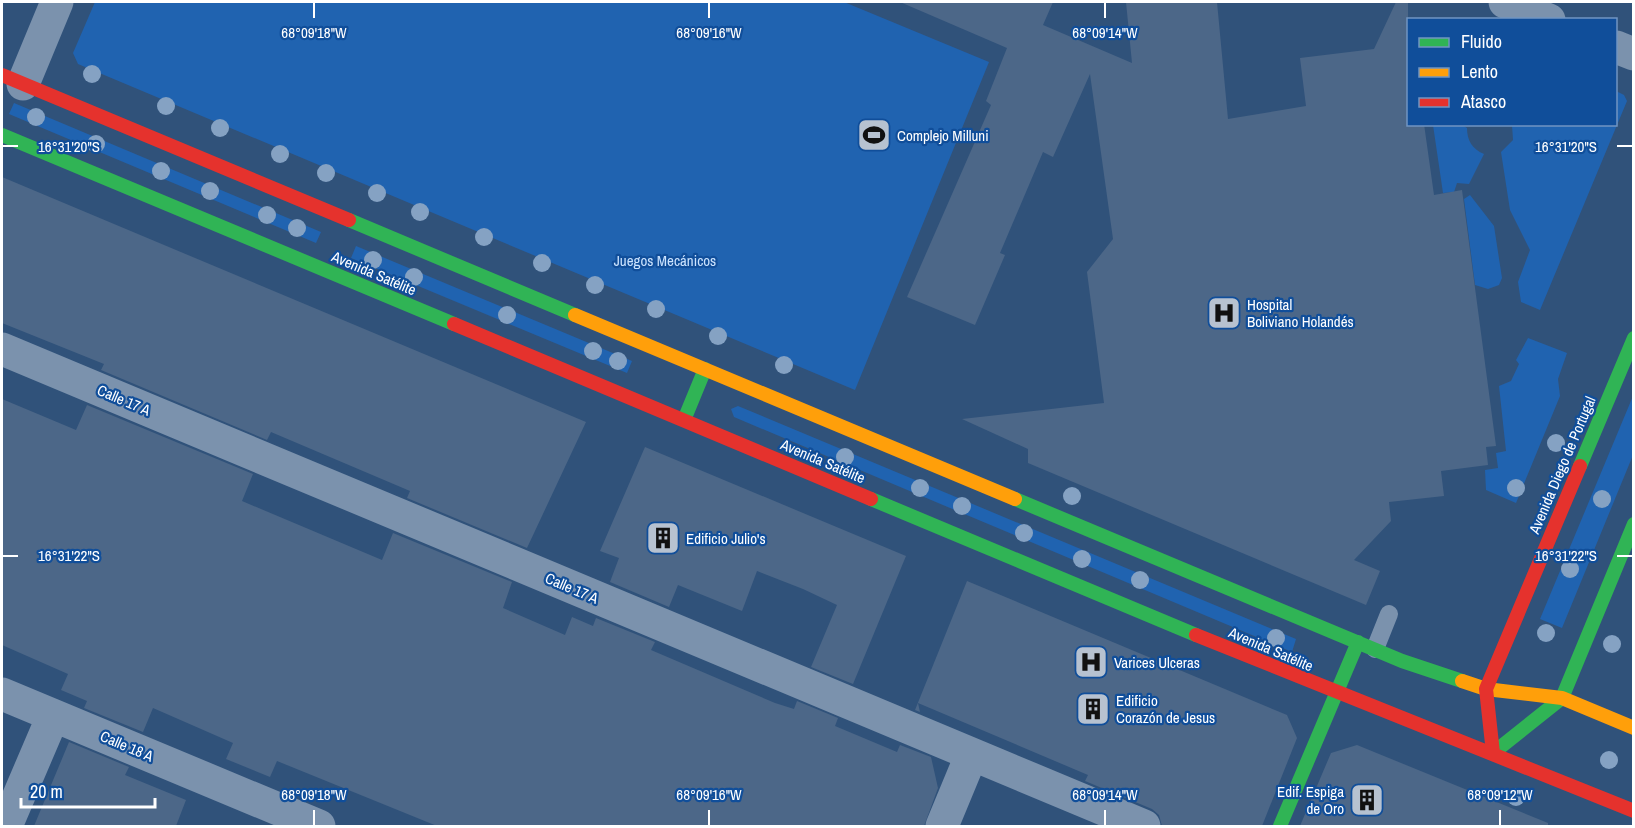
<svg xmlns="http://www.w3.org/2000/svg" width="1635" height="828" font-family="'Archivo Narrow',sans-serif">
<rect width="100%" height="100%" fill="#30527a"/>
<path fill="#2063b0" d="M95 2H844L989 62 855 390 78 64 73 53Z
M1616 91 1624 95 1627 101 1540 310 1521 302 1518 282 1530 250 1510 210 1501 152 1513 140 1512 125 1616 124Z
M14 103 321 232 316 243 9 114Z
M1433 125H1462L1467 128C1467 140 1472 149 1484 154L1469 184 1457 183 1454 192 1443 193Z
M1470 195 1494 226 1502 278 1499 285 1488 289 1475 285 1464 199Z
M356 246 632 361 627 373 351 258Z
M1528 338 1567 353 1558 379 1560 396 1516 503 1486 490 1485 470 1498 468 1496 453 1506 451 1499 386 1511 381 1519 364 1516 360Z
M1633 396V455L1562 628 1540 619Z
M738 406 1296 639 1292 652 734 417 731 409Z"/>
<path fill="#4c6788" d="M900 2H1053L1043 25 1132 63 1126 2H1217L1228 119 1306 106 1300 58 1374 49 1396 2H1408V124H1424L1434 195 1462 190 1496 446 1486 447 1488 465 1441 471 1444 496 1389 502 1391 521 1354 560 1380 571 1366 605 1028 463V449L962 419 1104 403 1087 272 1113 239 1090 74 1053 157 1043 152 1000 253 1005 255 975 325 907 297 991 105 986 101 1007 48Z
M2 177 586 422 527 548 407 498 410 491 271 432 267 440 101 370 104 364 2 323Z
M2 399 76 430 87 405 253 474 242 501 382 560 393 533 512 582 503 608 565 635 572 617 593 626 596 618 655 642 651 650 775 703 794 709 797 701 838 718 835 726 897 752 900 745 931 757 938 788 924 826H437L277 761 270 777 226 759 233 743 153 708 143 732 84 708 87 701 61 690 68 674 2 645Z
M645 447 906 556 853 684 811 667 837 605 803 589 757 571 742 611 678 585 669 607 610 582 619 558 600 551Z
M967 581 1287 715 1297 738 1262 826H1162L1159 815 1152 809 1085 781 1088 775 918 703 920 712 915 710Z
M69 742 129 767 125 775 186 800 176 826H34Z
M1357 745 1548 823V826H1300L1331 753Z"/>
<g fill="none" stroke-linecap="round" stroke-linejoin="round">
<path stroke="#7b92ad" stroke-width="18" d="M1375 649 1389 614"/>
<path stroke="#7b92ad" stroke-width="33" d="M1505 2 1549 20
M1616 47 1634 54
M23 84 57 2
M2 349 1144 826
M2 694 319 826
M6 826 53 716
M942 826 971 756"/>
<path stroke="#30b455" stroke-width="14" d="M2 135 454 324
M349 220 575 315
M684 420 705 369
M1580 466 1634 338
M871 499 1196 635
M1015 499 1402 661 1462 681
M1493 753 1562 698 1634 524
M1280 826 1358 642"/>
<path stroke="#ff9f0a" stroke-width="14" d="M575 315 1015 499
M1462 681 1486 689 1562 698 1634 728"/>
<path stroke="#e5322d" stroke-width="14" d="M2 75 349 220
M454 324 871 499
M1196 635 1634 811
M1493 753 1486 689 1580 466"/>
</g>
<g fill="#85a2c3">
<circle cx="92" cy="74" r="9"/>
<circle cx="166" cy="106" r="9"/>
<circle cx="36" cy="117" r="9"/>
<circle cx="220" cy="128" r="9"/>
<circle cx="96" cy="144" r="9"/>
<circle cx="280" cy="154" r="9"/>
<circle cx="161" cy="171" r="9"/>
<circle cx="326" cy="173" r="9"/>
<circle cx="210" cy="191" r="9"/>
<circle cx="377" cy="193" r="9"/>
<circle cx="420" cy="212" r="9"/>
<circle cx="267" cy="215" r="9"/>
<circle cx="297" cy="228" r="9"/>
<circle cx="484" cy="237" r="9"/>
<circle cx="373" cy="260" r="9"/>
<circle cx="542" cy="263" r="9"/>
<circle cx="414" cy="277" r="9"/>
<circle cx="595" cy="285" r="9"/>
<circle cx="656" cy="309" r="9"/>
<circle cx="507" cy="315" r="9"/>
<circle cx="718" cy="336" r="9"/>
<circle cx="593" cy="351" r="9"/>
<circle cx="618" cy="361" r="9"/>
<circle cx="784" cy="365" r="9"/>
<circle cx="1556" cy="443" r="9"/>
<circle cx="845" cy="457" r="9"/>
<circle cx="920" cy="488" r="9"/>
<circle cx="1516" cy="488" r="9"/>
<circle cx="1072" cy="496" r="9"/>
<circle cx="1602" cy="499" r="9"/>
<circle cx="962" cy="506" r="9"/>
<circle cx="1024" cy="533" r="9"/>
<circle cx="1082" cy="559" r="9"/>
<circle cx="1570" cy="569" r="9"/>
<circle cx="1140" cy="580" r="9"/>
<circle cx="1546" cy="633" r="9"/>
<circle cx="1276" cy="638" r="9"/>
<circle cx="1612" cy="644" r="9"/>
<circle cx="1609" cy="760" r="9"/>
<circle cx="1516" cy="797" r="9"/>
</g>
<path fill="none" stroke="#fff" stroke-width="2" d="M314 3V18M709 3V18M1105 3V18M3 146H18M1617 146H1632M3 556H18M1617 556H1632M314 810V825M709 810V825M1105 810V825M1500 810V825"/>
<defs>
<symbol id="stadium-square" viewBox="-11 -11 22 22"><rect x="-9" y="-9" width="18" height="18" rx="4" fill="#b7c2d0" stroke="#104e9a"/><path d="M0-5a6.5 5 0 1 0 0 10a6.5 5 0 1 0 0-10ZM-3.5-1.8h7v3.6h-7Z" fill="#111"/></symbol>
<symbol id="hospital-square" viewBox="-11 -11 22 22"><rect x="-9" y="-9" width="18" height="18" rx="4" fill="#b7c2d0" stroke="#104e9a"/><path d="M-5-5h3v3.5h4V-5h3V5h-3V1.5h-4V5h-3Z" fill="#111"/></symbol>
<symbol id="building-square" viewBox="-11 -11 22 22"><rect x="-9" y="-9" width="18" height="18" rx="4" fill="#b7c2d0" stroke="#104e9a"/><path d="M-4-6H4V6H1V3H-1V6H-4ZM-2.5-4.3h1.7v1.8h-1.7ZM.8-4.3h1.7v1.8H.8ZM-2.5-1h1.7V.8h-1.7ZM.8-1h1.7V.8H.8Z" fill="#111"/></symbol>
</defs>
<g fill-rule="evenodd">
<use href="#stadium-square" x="855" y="116" width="38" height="38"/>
<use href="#hospital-square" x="1205" y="294" width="38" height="38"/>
<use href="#building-square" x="644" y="519" width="38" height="38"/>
<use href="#hospital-square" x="1072" y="643" width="38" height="38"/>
<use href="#building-square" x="1074" y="690" width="38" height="38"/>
<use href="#building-square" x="1348" y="781" width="38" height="38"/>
</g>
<g text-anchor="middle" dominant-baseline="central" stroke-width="4.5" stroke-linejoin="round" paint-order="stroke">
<g font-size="15" fill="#fff" stroke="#104e9a" text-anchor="start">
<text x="897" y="135">Complejo Milluni</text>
<text x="1247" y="304">Hospital<tspan x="1247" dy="17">Boliviano Holandés</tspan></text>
<text x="686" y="538">Edificio Julio's</text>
<text x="1114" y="662">Varices Ulceras</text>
<text x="1116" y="700">Edificio<tspan x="1116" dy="17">Corazón de Jesus</tspan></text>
<text x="1344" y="791" text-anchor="end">Edif. Espiga<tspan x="1344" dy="17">de Oro</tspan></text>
</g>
<g font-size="15" fill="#cbe3fe" stroke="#104e9a">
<text x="665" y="260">Juegos Mecánicos</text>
</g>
<g font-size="15" fill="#fff" stroke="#104e9a">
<text transform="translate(374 273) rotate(23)">Avenida Satélite</text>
<text transform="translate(124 400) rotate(23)">Calle 17 A</text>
<text transform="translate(823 461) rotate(23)">Avenida Satélite</text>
<text transform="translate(1562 465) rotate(-67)">Avenida Diego de Portugal</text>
<text transform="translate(572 588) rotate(23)">Calle 17 A</text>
<text transform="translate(1271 649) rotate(23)">Avenida Satélite</text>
<text transform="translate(127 746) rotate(23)">Calle 18 A</text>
</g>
</g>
<g font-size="15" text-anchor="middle" fill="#fff" stroke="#104e9a" stroke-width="4.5" stroke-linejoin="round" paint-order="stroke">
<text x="314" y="38">68°09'18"W</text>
<text x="709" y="38">68°09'16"W</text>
<text x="1105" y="38">68°09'14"W</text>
<text x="69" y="152">16°31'20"S</text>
<text x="1566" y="152">16°31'20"S</text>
<text x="69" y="561">16°31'22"S</text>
<text x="1566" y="561">16°31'22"S</text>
<text x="314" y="800">68°09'18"W</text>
<text x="709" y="800">68°09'16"W</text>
<text x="1105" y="800">68°09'14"W</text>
<text x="1500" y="800">68°09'12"W</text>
</g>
<rect width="1635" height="828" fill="none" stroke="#ffffff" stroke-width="6"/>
<rect x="1407" y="18" width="210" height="108" fill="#104e9a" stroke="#7095c2" stroke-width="1.5"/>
<rect x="1419" y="38" width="30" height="9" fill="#30b455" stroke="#7095c2" stroke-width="1.5"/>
<text x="1461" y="48" font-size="18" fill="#ffffff">Fluido</text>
<rect x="1419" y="68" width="30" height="9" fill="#ff9f0a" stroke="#7095c2" stroke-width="1.5"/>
<text x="1461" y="78" font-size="18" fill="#ffffff">Lento</text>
<rect x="1419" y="98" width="30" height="9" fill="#e5322d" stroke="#7095c2" stroke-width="1.5"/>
<text x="1461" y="108" font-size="18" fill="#ffffff">Atasco</text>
<path d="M21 798v9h134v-9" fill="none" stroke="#ffffff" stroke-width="3"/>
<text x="30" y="798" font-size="18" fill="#ffffff" stroke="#104e9a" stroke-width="4.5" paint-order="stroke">20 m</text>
</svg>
